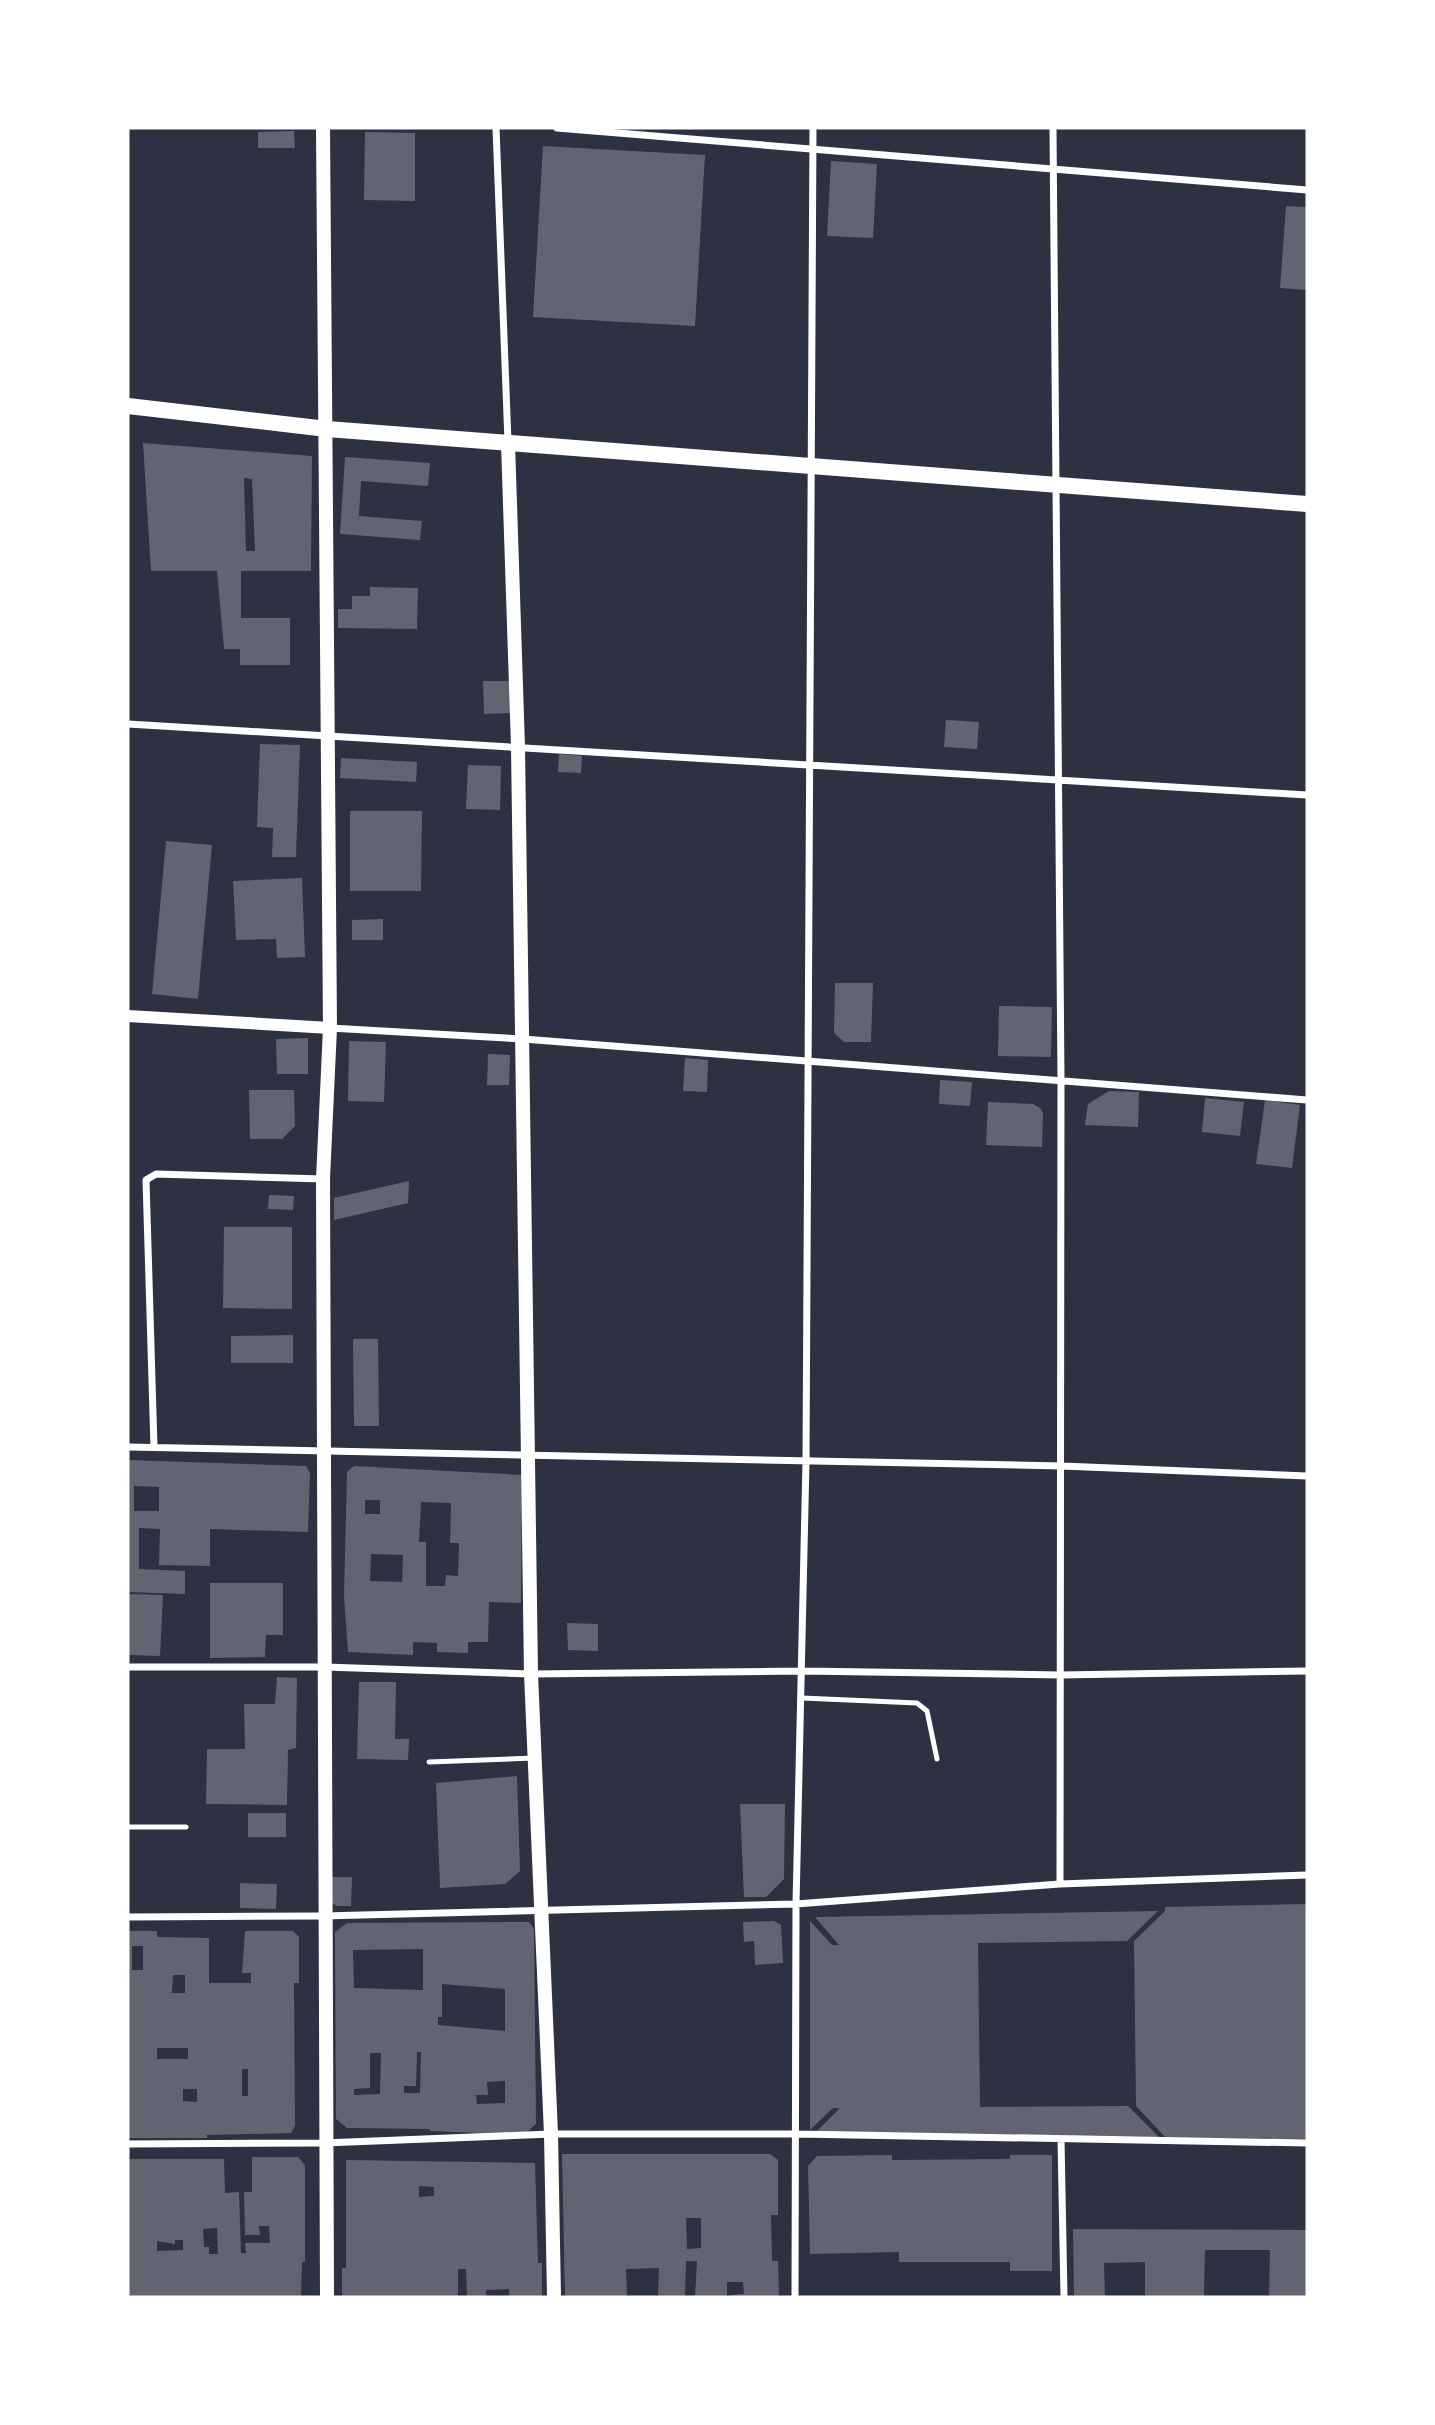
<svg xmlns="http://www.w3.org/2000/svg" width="1435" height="2425" font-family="'Titillium Web',sans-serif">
<rect width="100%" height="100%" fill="#2d3142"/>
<path fill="#626471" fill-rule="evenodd" d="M294 131 295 148H258V132Z
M365 132 415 133V201L364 200Z
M543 146 705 155 695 326 533 317Z
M831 161 877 164 873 238 827 236Z
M1286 206 1307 207V290L1280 288Z
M143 443 312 456 311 571H241V618H290V665H240V649H224L217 571H151ZM244 478 252 479 255 551H246Z
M345 457 430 463 428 486 361 481 359 516 422 521 420 540 340 534Z
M370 587 418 588 417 629 338 628V609H352V596H370Z
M483 681H510V713L484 714Z
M946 720 979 722 977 749 944 747Z
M260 744 300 745 296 857H272L273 828 257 827Z
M559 754 582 756 581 773 558 772Z
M341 758 417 762 416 782 340 778Z
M468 765 501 766 500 810 466 809Z
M350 811H422L421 891H350Z
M166 841 212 845 198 999 152 994Z
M302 878 305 957 277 958 276 939 236 940 233 881Z
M383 919V940H352V920Z
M835 983H873L871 1042H844L834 1033Z
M999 1006 1052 1007 1051 1057 998 1056Z
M308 1038V1074H277L276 1039Z
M349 1041 386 1042 384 1102 348 1101Z
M488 1054 510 1055 509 1085H487Z
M685 1058 708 1060 707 1092 683 1091Z
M940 1080 972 1082 970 1106 939 1104Z
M249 1090H294L295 1126 282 1139H250Z
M1109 1091 1139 1092 1138 1127 1085 1125 1088 1104Z
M1205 1098 1244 1102 1240 1136 1202 1132Z
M1265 1100 1300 1105 1292 1168 1256 1164Z
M988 1102 1033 1104 1040 1108 1043 1113 1042 1147 986 1145Z
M409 1181 408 1203 334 1220V1198Z
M269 1195 294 1196 293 1210 268 1209Z
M224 1227H292V1309L223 1308Z
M293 1335V1363H231V1336Z
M353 1339H378L379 1426H354Z
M128 1460 306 1466 310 1473 308 1532 210 1529V1566L159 1565 160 1529 139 1528V1569L185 1571V1594L128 1592ZM134 1486 159 1487V1511H134Z
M354 1466 522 1475 521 1603 489 1602 488 1642H468V1653L437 1652V1643L413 1642V1655L348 1652 344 1597 347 1472ZM365 1500H380V1514H365ZM421 1502 451 1503 450 1543H459L458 1576 446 1575 445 1586H426V1542H419ZM371 1554 403 1555 402 1582 370 1581Z
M210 1583H283V1635H266L265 1657 210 1658Z
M128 1594 163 1595 160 1656 128 1655Z
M567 1623 598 1624V1651L568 1650Z
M277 1677 297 1678 296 1748 288 1750 287 1805 206 1804 207 1749H245L244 1704H275Z
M359 1682H396L395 1739H409L408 1760 357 1759Z
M517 1776 520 1871 505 1884 440 1888 436 1783Z
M740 1804H785L784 1879 766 1897H744Z
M248 1813H286V1837H248Z
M329 1877H352L351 1906H337L328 1901Z
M240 1883 277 1884 276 1909 240 1908Z
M1307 1904V2139L1166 2138 1136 2106 1134 1941 1165 1911V1907Z
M1158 1911 1127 1941 978 1943 980 2107 1128 2106 1159 2137 814 2134 840 2108H833L810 2130V1921L832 1945H839L815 1917Z
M774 1921 781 1925 783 1963 755 1965 754 1941 744 1942 743 1922Z
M529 1922 534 1929 536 2124 527 2132 478 2133 430 2131V2129L347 2128 336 2119 335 1932 347 1923ZM423 1949V1990L354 1988 353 1950ZM442 1984 505 1989V2031L438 2025V2017H442ZM417 2052H421L420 2093H404V2086H416ZM370 2053H381L380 2094 354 2095V2089L370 2088ZM505 2081V2103L477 2104 476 2095H488L487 2082Z
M128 1931H157V1937L209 1938V1983H251V1973H242L245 1931H293L299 1937V1983H294L295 2126 291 2133 207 2135V2138H128ZM132 1946H143V1970H132ZM173 1975H185V1993H172ZM157 2048H188V2059H157ZM242 2069H248V2096H242ZM183 2089H197V2102L183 2101Z
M562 2154H770L778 2160V2215H771L772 2261H778L779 2297H732V2295L744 2294 743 2282H727V2297H695L697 2261H686L685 2297H658L659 2268 626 2269 627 2297H565ZM686 2218H701V2248L687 2249Z
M892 2155V2160L1010 2159V2155H1052V2271H1010V2262H899V2252L810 2254 808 2166 817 2156Z
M252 2157H298L305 2165V2262H302L301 2297H128V2159H224L225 2193 239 2192 241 2253H246L245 2243H270L269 2226H259L260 2235H245L244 2192H252ZM217 2228 218 2254H209V2247H204L203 2229ZM175 2240H183V2250L157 2251V2241L175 2244Z
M346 2160 535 2163 538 2263H542V2297H509V2289L486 2290V2297H467L466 2269H458V2297H342V2268H346ZM419 2186 434 2187V2196L419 2197Z
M1073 2229 1307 2230V2297H1269L1270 2250H1205L1204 2297H1145V2262L1104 2263 1105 2297H1074Z"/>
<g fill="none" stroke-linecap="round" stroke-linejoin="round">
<path stroke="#fff" stroke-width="5" d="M802 1698 917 1703 927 1711 937 1759
M429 1762 534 1758
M128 1827H186"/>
<path stroke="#fff" stroke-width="7" d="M496 128 508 442
M557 128 1307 190
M1053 128 1061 1079 1060 1884
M128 724 1307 795
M330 1028 523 1039 1307 1100
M128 1447 1062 1466 1307 1476
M154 1447 146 1180 156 1174 323 1179
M128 1667H325L531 1674 803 1671 1061 1675 1307 1671
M128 1917 323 1916 796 1904 1060 1884 1307 1875
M1061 2139 1064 2297
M128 2144 324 2143 551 2134H798L1307 2143
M795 2297 796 1904 806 1461 813 128"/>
<path stroke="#fff" stroke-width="12" d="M128 1016 330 1028"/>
<path stroke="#fff" stroke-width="14" d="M323 128 330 1028 323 1179 327 2297
M508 443 518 747 531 1674 551 2134 554 2297"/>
<path stroke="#fff" stroke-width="16" d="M128 406 327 429 1307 504"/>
</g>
<rect width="1435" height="2425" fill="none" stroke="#ffffff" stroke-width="259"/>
</svg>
